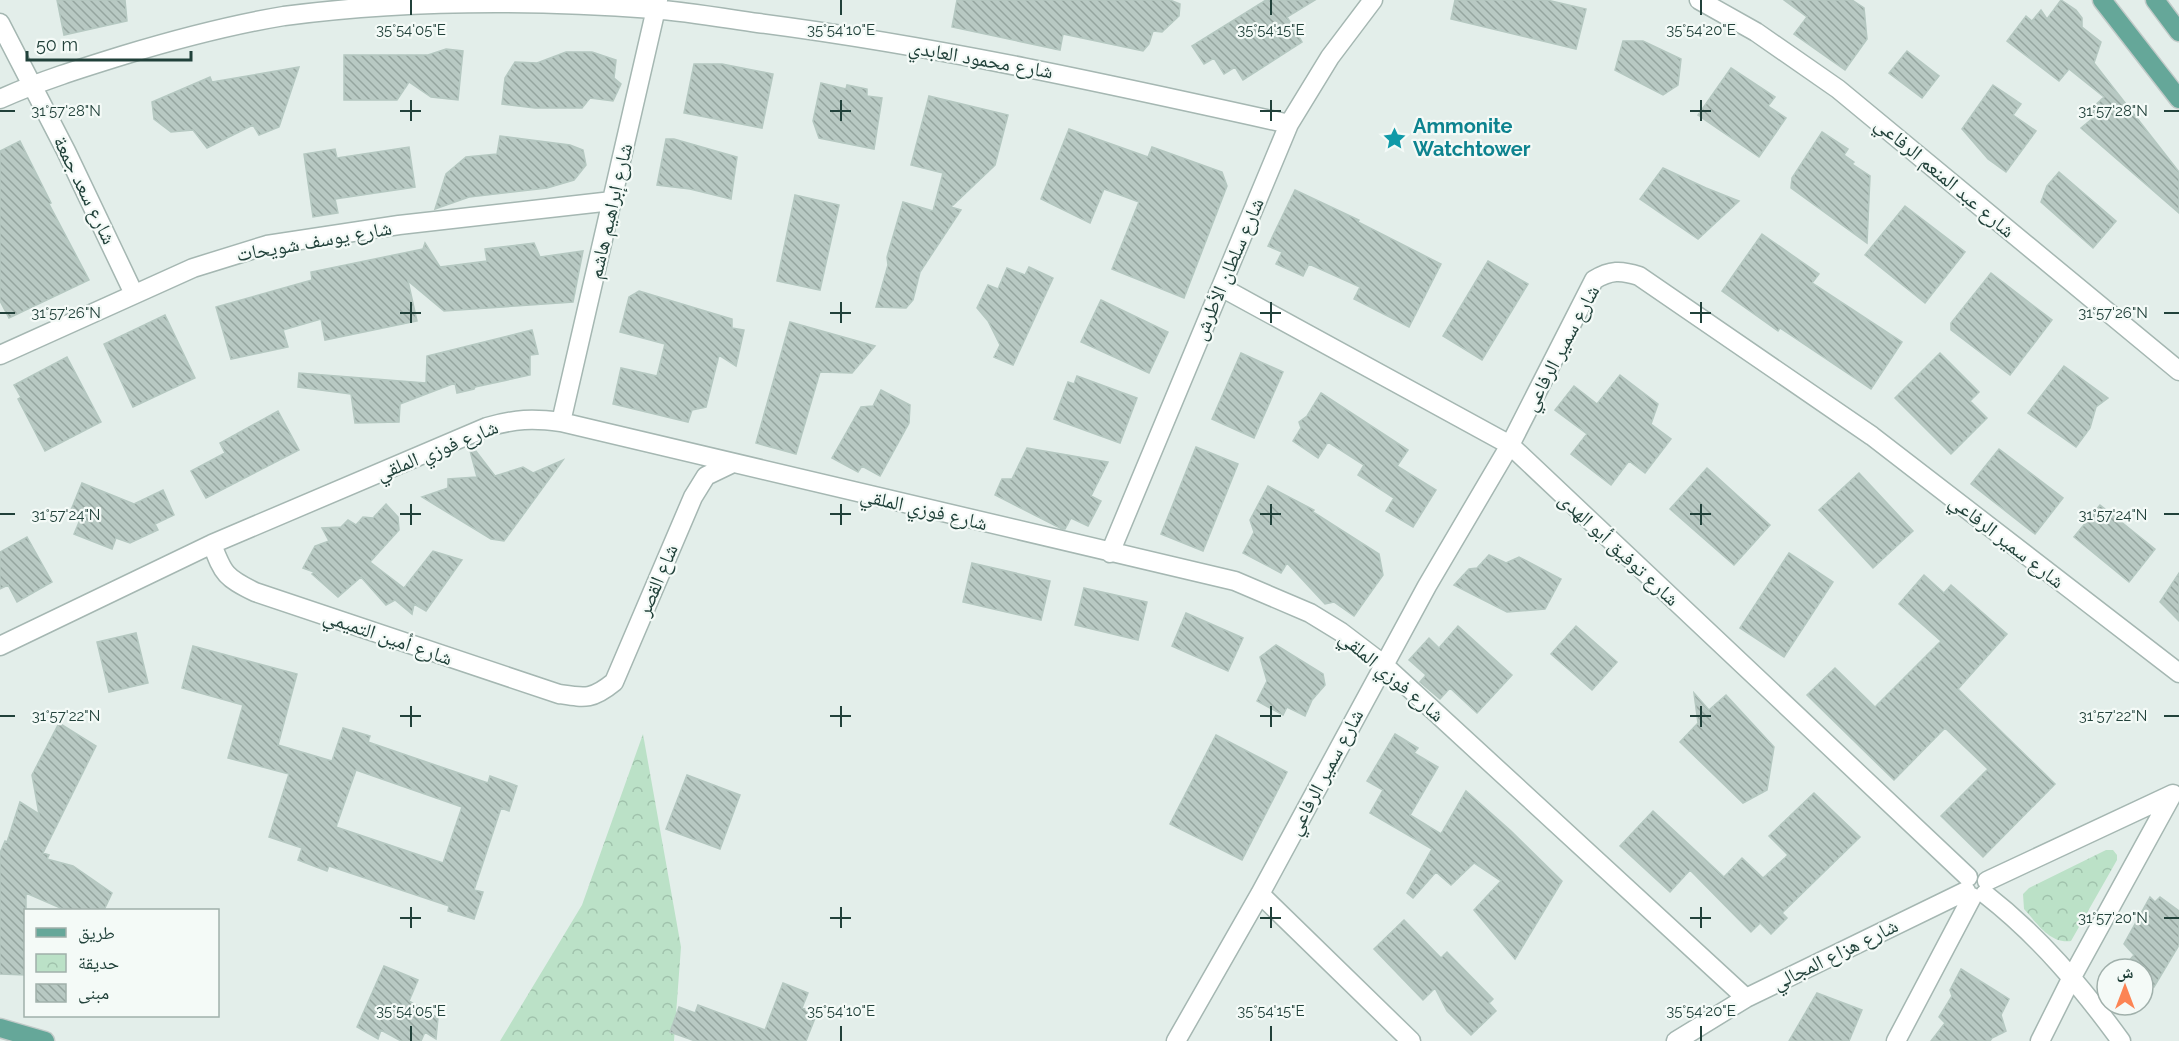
<svg xmlns="http://www.w3.org/2000/svg" width="2179" height="1041" font-family="Raleway,'Noto Naskh Arabic',sans-serif">
<defs>
<pattern id="park-crowns" width="20" height="18" patternUnits="userSpaceOnUse" patternTransform="scale(1.5)"><rect width="20" height="18" fill="#bbe1c7"/><path d="M2 6a3 3 0 1 1 6 0M12 15a3 3 0 1 1 6 0" fill="none" stroke="#a0c2ac"/></pattern>
<pattern id="building-back-hatch" width="6" height="6" patternUnits="userSpaceOnUse" patternTransform="scale(1.5)"><rect width="6" height="6" fill="#b8c9c3"/><path d="M-1 5l2 2M0 0l6 6M5-1l2 2" fill="none" stroke="#95a59f"/></pattern>
</defs>
<rect width="100%" height="100%" fill="#e3eeea"/>
<path fill="url(#park-crowns)" d="M643 734 681 947 674 1041H500L582 905Z
M2106 850H2113L2117 855V860L2071 941C2050 944 2037 923 2024 909L2023 894 2029 888Z"/>
<path fill="url(#building-back-hatch)" stroke="#b5c8c1" stroke-width="1.5" fill-rule="evenodd" d="M57 0H125L127 21 64 35Z
M957 0H1170L1180 4 1179 16 1162 32 1153 31 1149 44 1143 51 1063 34 1060 50 952 27Z
M1266 0H1315L1287 17 1302 42 1243 80 1235 67 1224 74 1214 58 1204 64 1192 46Z
M1455 0H1547L1586 9 1576 49 1451 19Z
M1784 0H1852L1864 8 1867 39 1845 70 1794 34 1807 17Z
M2061 0 2076 10 2082 18V27L2101 42 2094 63 2179 172V213L2081 128 2093 118 2089 111 2104 97 2069 69 2059 81 2007 41 2026 16 2032 21 2041 10 2047 19Z
M1623 41H1643L1681 59 1678 85 1663 95 1615 70Z
M446 49 463 51 458 100 431 97 409 82 397 100H344V55H428Z
M1907 51 1939 76 1922 98 1889 73Z
M566 52H592L616 60 614 78 621 84 613 101 590 98 582 108H535L502 104 505 78 515 62 537 63Z
M694 64H722L773 74 762 128 684 113Z
M299 67 279 127 259 135 253 125 207 148 193 130 171 132 154 119 152 102 210 77 212 82Z
M1731 68 1775 97 1768 106 1786 118 1759 157 1698 115Z
M821 83 846 89 847 85 867 89V96L882 98 874 149 819 138 813 121Z
M1993 85 2021 104 2013 115 2036 131 2006 172 1988 159 1962 129Z
M929 96 1008 115 995 165 951 207 961 210 920 272 913 300 906 308 876 307 888 265 887 257 903 202 933 211 943 173 911 165Z
M1069 129 1148 157 1152 147 1222 172 1227 186 1184 298 1112 269 1139 202 1104 189 1090 223 1041 199Z
M1822 132 1848 149 1844 155 1854 162 1852 164 1870 176 1867 243 1791 188 1792 178Z
M500 136 570 145 583 150 586 165 574 180 547 188 469 197 435 209 446 174 466 157 497 154Z
M666 139H674L737 157 731 199 690 189 657 185Z
M20 141 51 203 49 204 89 280 9 318 0 301V151Z
M409 147 415 187 335 199 338 213 313 217 304 154 335 149 337 158Z
M1663 168 1706 188 1739 201 1698 239 1640 199Z
M2059 172 2116 221 2093 248 2041 202 2047 186Z
M1295 190 1359 220 1358 222 1441 264 1409 327 1354 299 1360 287 1309 264 1303 276 1276 264 1282 252 1268 246Z
M795 195 839 205 820 290 777 281Z
M1905 206 1965 252 1925 303 1865 255Z
M1762 234 1819 274 1812 283 1902 342 1871 389 1780 328 1778 331 1722 291Z
M425 243 440 267 487 261 485 249 534 243 540 257 583 251 573 302 444 311 408 281 417 321 325 340 321 319 283 330 288 347 231 359 216 307 312 280 311 272 423 249Z
M1488 261 1528 284 1482 360 1443 336Z
M1029 267 1053 278 1013 365 994 357 1000 345 988 321 977 308 988 285 998 289 1007 268 1025 275Z
M1991 273 2052 320 2010 375 1951 330V323Z
M639 291 732 319V328L744 330 736 366 719 355 706 407 692 410 688 422 613 404 621 368 657 376 665 344 620 332 629 297Z
M1101 300 1168 332 1149 373 1081 342Z
M165 315 195 378 133 407 104 344Z
M790 322 875 346 852 373 820 372 796 454 756 443Z
M532 330 538 354 530 355V375L475 387 474 389 457 393 455 383 400 404 399 422 355 423 351 394 298 387 299 373 426 383 427 356Z
M1241 353 1283 372 1254 438 1212 419Z
M1940 353 1979 392 1970 401 1987 418 1951 454 1895 398Z
M67 357 101 422 45 451 18 399 21 397 14 385Z
M2064 366 2108 398 2096 407 2090 428 2076 447 2028 413Z
M1620 375 1658 404 1651 424 1671 439 1645 473 1629 461 1611 485 1571 454 1587 434 1555 410 1574 386 1597 404Z
M1077 376 1137 398 1120 443 1054 419 1068 382 1074 384Z
M881 390 910 405 909 423 880 476 862 466 858 472 832 458 861 407 873 406Z
M1321 393 1408 450 1397 466 1436 490 1413 527 1386 511 1394 498 1358 475 1364 465 1328 442 1318 458 1293 441 1301 428 1299 422 1307 416Z
M278 411 299 450 206 498 191 471 225 453 220 443Z
M472 446 495 476 523 467 533 473 563 460 504 541 491 539 422 497 448 488V479L477 477 469 447Z
M1196 447 1238 464 1203 551 1161 534Z
M1027 448 1108 462 1091 496 1101 501 1088 526 1071 518 1065 529H1062L995 495 1002 479H1012Z
M1999 449 2063 498 2035 534 1971 484Z
M1707 468 1770 525 1734 565 1670 509Z
M1859 473 1913 531 1873 568 1819 510Z
M82 483 134 504 163 490 174 515 155 524 158 530 130 543 116 538 112 549 74 534 82 515 71 510Z
M1268 486 1314 510 1313 512 1379 554 1383 575 1354 616 1334 602 1325 604 1287 563 1281 573 1243 553 1254 532 1250 520Z
M386 504 398 517 399 530 370 562 404 588 433 551 462 560 426 611 414 604 412 614 395 600 386 605 361 577 338 597 312 574 314 572 303 568 315 546 329 541 322 528 341 527 348 520 356 525 363 517 373 518Z
M2100 505 2155 549 2129 582 2074 537Z
M27 537 52 582 17 602 8 585 0 589V552Z
M1789 553 1833 582 1784 657 1740 628Z
M1489 555 1506 563 1519 557 1561 579 1545 609 1507 612 1454 585 1469 569 1477 568Z
M972 563 1050 581 1041 620 963 602Z
M2179 573V621L2160 602Z
M1924 575 1944 593 1951 585 2007 634 1958 689 2055 784 1983 857 1941 816 1988 769 1945 728 1894 780 1807 695 1835 668 1875 707 1941 641 1899 604Z
M1084 588 1147 602 1138 640 1075 625Z
M1186 613 1243 638 1228 671 1172 646Z
M1458 626 1512 675 1477 713 1450 688 1440 699 1420 682 1426 675 1409 660 1429 638 1439 648Z
M1576 626 1617 662 1592 690 1551 654Z
M136 633 148 683 109 692 97 642Z
M1276 645 1323 674 1325 685 1312 700 1305 716 1287 707 1283 715 1257 701 1267 681 1260 657Z
M193 646 297 674 278 745 332 761 343 728 370 736 368 742 488 783 490 776 517 786 509 811 501 808 474 890 483 892 474 919 448 911 449 906 329 866 327 871 298 860 302 848 269 837 289 774 228 758 243 705 182 688ZM356 770 462 807 443 863 336 827Z
M1694 693 1709 710 1726 695 1774 747 1767 790 1743 803 1680 742 1698 723Z
M59 723 96 746 43 853 49 855 47 859 73 866 112 893 104 910H65L26 893V975L0 974V853L5 841 7 842 20 802 39 814 32 775Z
M1395 734 1418 748 1414 753 1438 767 1410 815 1441 834 1466 791 1511 831 1562 881 1515 959 1474 910 1501 881 1474 863 1451 885 1436 872 1413 898 1407 893 1432 849 1370 813 1383 790 1367 781Z
M1216 735 1287 772 1242 860 1170 824Z
M687 775 740 795 720 849 666 829Z
M1814 793 1860 837 1782 913 1787 918 1771 934 1760 923 1751 932 1690 870 1670 892 1620 846 1653 811 1724 877 1742 858 1763 878 1788 855 1769 836Z
M2150 897 2155 902 2160 897 2179 911V945L2154 987 2143 981V969H2122L2134 955 2124 944Z
M1404 920 1441 958 1447 952 1493 999 1489 1003 1496 1011 1471 1035 1447 1011 1435 988 1423 1000 1374 949Z
M384 966 418 980 409 1001 438 1018 436 1039 425 1032 421 1041H401L381 1030 378 1039 357 1027Z
M1961 969 2009 999 2001 1015 2006 1031 1992 1038 1990 1041H1931L1945 1023 1939 1017 1952 996 1950 990Z
M783 983 808 993 802 1008 817 1013 806 1041H695L670 1032 679 1007 695 1013 698 1005 765 1030Z
M1817 993 1862 1010 1849 1041H1789Z"/>
<g fill="none" stroke-linecap="round" stroke-linejoin="round">
<defs>
<path id="street" d="M1699 0 1756 32 1838 89 2179 371
M0 23 66 151 134 294
M0 99C40 81 82 68 124 55 177 39 230 25 284 16 406 0 531 0 653 9 688 12 723 18 758 23 937 46 1113 85 1289 124
M1221 287 1510 445 1968 877
M0 355 193 268 267 245 399 225 612 201
M561 422 658 0
M212 544C223 574 226 578 255 592L559 694C585 698 592 700 614 682L693 497 706 476 731 464
M1110 553 1289 124 1330 57 1373 0
M0 646 212 544 487 427C516 419 532 418 561 422L1235 581 1310 613 1341 632 1383 664 1746 998
M1987 881 2173 794
M1260 894 1411 1041
M1985 894C2039 936 2081 986 2121 1041
M1176 1041 1260 894 1427 586 1510 445 1594 280C1610 270 1621 270 1639 276L1872 436 2179 673
M1676 1041 1746 998 1966 891
M1896 1041 1972 897
M2040 1041 2072 977 2172 795"/>
<path id="primary" d="M2102 0 2179 99
M2155 0 2179 32
M0 1028 45 1041"/>
</defs>
<use href="#street" stroke="#a5b7b2" stroke-width="21"/>
<use href="#primary" stroke="#c1cac8" stroke-width="21"/>
<use href="#street" stroke="#fff" stroke-width="18"/>
<use href="#primary" stroke="#65a799" stroke-width="18"/>
</g>
<path fill="none" stroke="#21413a" stroke-width="2" d="M411 0V15M841 0V15M1271 0V15M1701 0V15M411 100V121M841 100V121M1271 100V121M1701 100V121M0 111H15M400 111H421M830 111H851M1260 111H1281M1690 111H1711M2164 111H2179M411 302V323M841 302V323M1271 302V323M1701 302V323M0 313H15M400 313H421M830 313H851M1260 313H1281M1690 313H1711M2164 313H2179M411 504V525M841 504V525M1271 504V525M1701 504V525M0 514H15M400 514H421M830 514H851M1260 514H1281M1690 514H1711M2164 514H2179M411 706V727M841 706V727M1271 706V727M1701 706V727M0 716H15M400 716H421M830 716H851M1260 716H1281M1690 716H1711M2164 716H2179M411 907V928M841 907V928M1271 907V928M1701 907V928M400 918H421M830 918H851M1260 918H1281M1690 918H1711M2164 918H2179M411 1026V1041M841 1026V1041M1271 1026V1041M1701 1026V1041"/>
<defs>
<symbol id="sight-bare" viewBox="-9 -9 18 18"><path d="M0-6L1.8-2.2L6-1.7L2.9 1.2L3.7 5.4L0 3.3L-3.7 5.4L-2.9 1.2L-6-1.7L-1.8-2.2Z" fill="#0f9aa8" stroke="#f4faf7" stroke-width="2.5" paint-order="stroke"/></symbol>
</defs>
<g fill-rule="evenodd">
<use href="#sight-bare" x="1378" y="122" width="33" height="33"/>
</g>
<g text-anchor="middle" dominant-baseline="central" stroke-width="4.5" stroke-linejoin="round" paint-order="stroke">
<g font-size="20" fill="#21413a" stroke="#f4faf7">
<text transform="translate(981 59) rotate(10)">شارع محمود العابدي</text>
<text transform="translate(1945 177) rotate(40)">شارع عبد المنعم الرفاعي</text>
<text transform="translate(85 190) rotate(64)">شارع سعد جمعة</text>
<text transform="translate(610 211) rotate(-77)">شارع إبراهيم هاشم</text>
<text transform="translate(314 241) rotate(-10)">شارع يوسف شويحات</text>
<text transform="translate(1228 269) rotate(-67)">شارع سلطان الأطرش</text>
<text transform="translate(1561 348) rotate(-62)">شارع سمير الرفاعي</text>
<text transform="translate(437 450) rotate(-22)">شارع فوزي الملقي</text>
<text transform="translate(924 509) rotate(13)">شارع فوزي الملقي</text>
<text transform="translate(2007 541) rotate(38)">شارع سمير الرفاعي</text>
<text transform="translate(1619 549) rotate(43)">شارع توفيق أبو الهدى</text>
<text transform="translate(657 580) rotate(-67)">شاع القصر</text>
<text transform="translate(388 637) rotate(19)">شارع أمين التميمي</text>
<text transform="translate(1392 676) rotate(40)">شارع فوزي الملقي</text>
<text transform="translate(1325 772) rotate(-62)">شارع سمير الرفاعي</text>
<text transform="translate(1835 954) rotate(-26)">شارع هزاع المجالي</text>
</g>
<g font-size="20" font-weight="bold" fill="#0d838f" stroke="#f4faf7" text-anchor="start">
<text x="1413" y="126">Ammonite<tspan x="1413" dy="23">Watchtower</tspan></text>
</g>
</g>
<g font-size="15" text-anchor="middle" fill="#21413a" stroke="#f4faf7" stroke-width="4.5" stroke-linejoin="round" paint-order="stroke">
<text x="411" y="35">35°54'05"E</text>
<text x="841" y="35">35°54'10"E</text>
<text x="1271" y="35">35°54'15"E</text>
<text x="1701" y="35">35°54'20"E</text>
<text x="66" y="116">31°57'28"N</text>
<text x="2113" y="116">31°57'28"N</text>
<text x="66" y="318">31°57'26"N</text>
<text x="2113" y="318">31°57'26"N</text>
<text x="66" y="520">31°57'24"N</text>
<text x="2113" y="520">31°57'24"N</text>
<text x="66" y="721">31°57'22"N</text>
<text x="2113" y="721">31°57'22"N</text>
<text x="2113" y="923">31°57'20"N</text>
<text x="411" y="1016">35°54'05"E</text>
<text x="841" y="1016">35°54'10"E</text>
<text x="1271" y="1016">35°54'15"E</text>
<text x="1701" y="1016">35°54'20"E</text>
</g>
<rect x="24" y="909" width="195" height="108" fill="#f4faf7" stroke="#a0b0ab" stroke-width="1.5"/>
<rect x="36" y="928" width="30" height="9" fill="#65a799" stroke="#a0b0ab" stroke-width="1.5"/>
<text x="78" y="939" font-size="18" fill="#21413a">طريق</text>
<rect x="36" y="954" width="30" height="18" fill="url(#park-crowns)" stroke="#a0b0ab" stroke-width="1.5"/>
<text x="78" y="969" font-size="18" fill="#21413a">حديقة</text>
<rect x="36" y="984" width="30" height="18" fill="url(#building-back-hatch)" stroke="#a0b0ab" stroke-width="1.5"/>
<text x="78" y="999" font-size="18" fill="#21413a">مبنى</text>
<g transform="translate(2125 987)"><circle r="28" fill="#f4faf7" stroke="#a0b0ab" stroke-width="1.5"/>
<path d="M0-4.5L10 22L0 15L-10 22Z" fill="#fc8454"/>
<text y="-9" font-size="16" font-weight="bold" text-anchor="middle" fill="#21413a">ش</text>
</g>
<path d="M27 51v9h164v-9" fill="none" stroke="#21413a" stroke-width="3"/>
<text x="36" y="51" font-size="18" fill="#21413a" stroke="#f4faf7" stroke-width="4.5" paint-order="stroke">50 m</text>
</svg>
